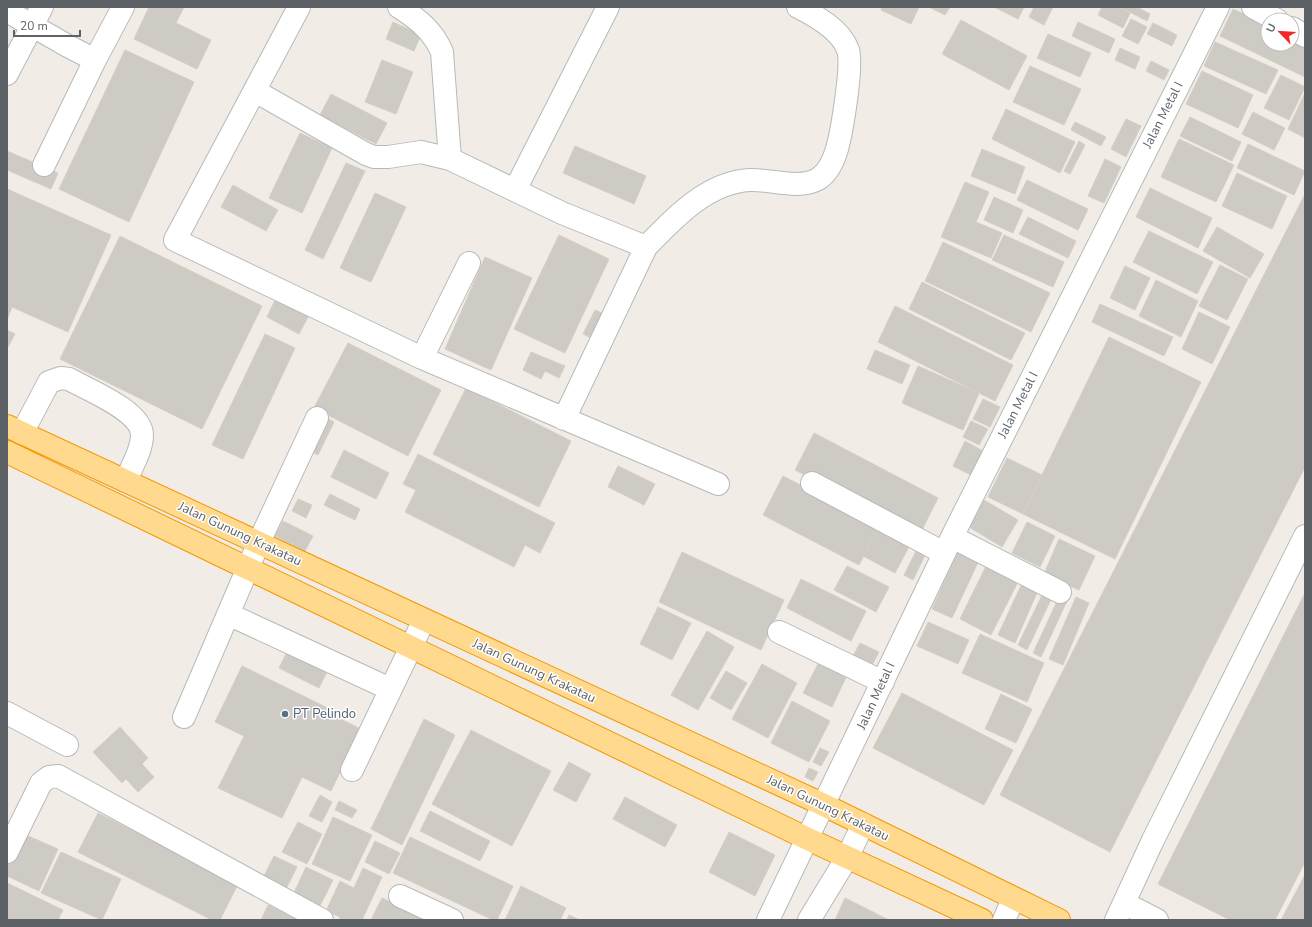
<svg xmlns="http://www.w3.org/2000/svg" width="1312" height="927" font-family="'Nunito Sans',sans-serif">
<rect width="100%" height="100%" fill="#f1ede6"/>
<path fill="#cecac4" stroke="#d6cfc3" d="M149 7H184L176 23 211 40 197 69 134 39Z
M882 7H919L911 24 881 10Z
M929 7H950L945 15Z
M994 7H1024L1018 19Z
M1034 7H1053L1044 25 1029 17Z
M1102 7H1118L1130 13 1123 28 1098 15Z
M1120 7H1137L1150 14 1147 21Z
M1233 9 1268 26V44H1292V38L1305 45V77L1220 36Z
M1131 19 1147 27 1138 44 1122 36Z
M961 20 1027 56 1009 90 942 54Z
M393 22 421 35 414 51 386 39Z
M1078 22 1115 39 1109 53 1072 36Z
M1153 23 1177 35 1172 46 1147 34Z
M1048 34 1091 53 1080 77 1037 58Z
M1215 42 1278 70 1266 94 1204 66Z
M1120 48 1140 57 1135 69 1115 60Z
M125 50 194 82 129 222 59 189Z
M382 60 413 72 396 114 365 102Z
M1151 61 1169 70 1164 80 1146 71Z
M1030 66 1081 89 1064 125 1013 102Z
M1202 71 1253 95 1238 128 1186 104Z
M1281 75 1305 87 1289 120 1264 108Z
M331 94 387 123 376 144 320 115Z
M1304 95H1305V138L1288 129Z
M1006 109 1075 142 1060 173 992 139Z
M1253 112 1285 128 1274 150 1242 134Z
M1190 117 1241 142 1232 161 1180 136Z
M1126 119 1141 126 1126 157 1111 149Z
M1075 122 1106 137 1101 146 1071 130Z
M300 133 332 148 302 213 269 198Z
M1179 139 1234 165 1216 202 1161 177Z
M1079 141 1085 145 1070 174 1064 171Z
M1248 144 1305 171 1294 195 1237 168Z
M575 146 646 176 634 204 563 173Z
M982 149 1025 167 1015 194 971 176Z
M7 151 58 173 51 189 7 170Z
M1105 159 1121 167 1104 203 1088 196Z
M346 163 365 171 323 259 305 250Z
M1237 173 1287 196 1272 229 1222 206Z
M1027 180 1088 209 1078 230 1017 200Z
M965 182 989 192 976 222 1002 233 991 258 941 237Z
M233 185 278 210 266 231 221 207Z
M1150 188 1212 218 1198 248 1136 217Z
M7 189 111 235 68 332 12 307 7 320Z
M375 193 406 207 371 282 340 268Z
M1305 194V467L1110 852 1000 795Z
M994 197 1023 210 1013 233 984 220Z
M1028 217 1076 241 1068 258 1019 234Z
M1217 227 1264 254 1250 278 1203 251Z
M1149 231 1213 262 1197 294 1133 262Z
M559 235 609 259 565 353 514 329Z
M1004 235 1064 262 1053 287 992 260Z
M120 236 262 306 202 429 60 359Z
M943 242 1050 293 1031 332 925 281Z
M485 257 532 278 491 370 445 349Z
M1220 265 1248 279 1227 320 1199 306Z
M1125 266 1150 278 1135 310 1110 298Z
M1156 280 1198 301 1181 337 1139 316Z
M922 282 1025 333 1011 360 909 309Z
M276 298 309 315 299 334 267 317Z
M1100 304 1173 337 1164 356 1092 322Z
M895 306 1013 365 995 401 878 342Z
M595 310 604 314 593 339 583 334Z
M1199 312 1230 327 1212 364 1182 349Z
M7 330 15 334 8 347H7Z
M265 334 295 348 243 459 212 445Z
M1109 337 1201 382 1115 559 1023 514Z
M348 343 441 390 408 456 314 408Z
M875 350 910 365 902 384 867 369Z
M531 352 565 366 559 378 545 371 541 379 523 370Z
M918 366 979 393 963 430 902 403Z
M466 388 571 441 539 507 433 454Z
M983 399 1000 407 990 427 973 419Z
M322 415 334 422 318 455 305 448Z
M971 421 988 429 979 445 963 437Z
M814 433 938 498 920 534 795 470Z
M965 441 983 451 971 475 953 466Z
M344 450 389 473 376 499 331 477Z
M418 454 555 523 540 553 525 545 514 567 405 512 416 490 403 484Z
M1007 458 1042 475 1023 514 988 497Z
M618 466 655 484 644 505 608 487Z
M783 476 879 526 859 565 763 515Z
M330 494 360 509 355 520 324 505Z
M298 499 312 505 306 518 292 511Z
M984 500 1018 520 1002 547 969 527Z
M283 521 313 536 305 551 275 536Z
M1027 522 1055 536 1040 567 1012 553Z
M879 526 911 543 895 573 863 556Z
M1059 539 1095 556 1079 590 1044 574Z
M960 547 981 556 952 618 932 609Z
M917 549 926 553 913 580 904 575Z
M682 552 784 600 761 650 659 602Z
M989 560 1021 576 991 635 960 619Z
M847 566 889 587 876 612 834 590Z
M801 579 866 611 851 641 787 608Z
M1024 579 1040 586 1015 643 998 635Z
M1045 589 1054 593 1027 650 1018 645Z
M1305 593V862L1275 920H1230L1158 884Z
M1059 597 1067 601 1041 657 1033 653Z
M1076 597 1089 603 1063 665 1049 659Z
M658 607 691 623 672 660 640 644Z
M928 622 969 640 958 664 917 646Z
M707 631 734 647 698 710 671 695Z
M980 634 1044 663 1027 702 962 673Z
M860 643 879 652 871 667 852 658Z
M290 646 330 666 319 688 279 668Z
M820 660 848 673 832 707 803 693Z
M762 664 797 683 768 738 732 719Z
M242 666 334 711 332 715 361 729 331 791 302 777 282 818 218 788 244 736 215 722Z
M726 671 747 683 731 710 710 698Z
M902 693 1013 750 984 805 873 748Z
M1001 694 1032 709 1016 743 985 729Z
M792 701 830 721 809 762 771 743Z
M424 719 455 735 402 845 371 829Z
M120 727 148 758 142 764 154 777 138 792 126 779 122 783 93 752Z
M471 730 551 771 512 846 432 804Z
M820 748 829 752 821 766 813 762Z
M569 762 591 774 576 802 553 790Z
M809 768 818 772 813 781 805 777Z
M320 795 332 802 322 822 309 816Z
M625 797 677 825 665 847 613 819Z
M339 801 357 810 352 818 335 810Z
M430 811 490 841 480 861 420 831Z
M98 813 238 884 220 920H212L78 852Z
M333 817 372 835 350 881 312 864Z
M298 822 322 834 307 864 282 852Z
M19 832 58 849 39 891 7 876V859Z
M729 832 775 855 755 896 709 872Z
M410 837 513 886 497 920H493L393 873Z
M375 841 400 853 389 874 365 862Z
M61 852 121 879 102 920 41 893Z
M274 856 297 867 285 891 262 880Z
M306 867 333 880 318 910 292 897Z
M363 868 382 877 362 920H340V917L326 911 340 881 354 888Z
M1305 875V920H1281Z
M7 883 63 910 58 920H7Z
M521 886 566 908 560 920H505Z
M382 898 421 917 419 920H371Z
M845 898 889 920H835Z
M268 905 299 920H261Z
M569 915 580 920H567Z"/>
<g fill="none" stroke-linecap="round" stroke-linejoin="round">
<defs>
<path id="minor" d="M299 7 175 240 422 358 718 484
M399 7C418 19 433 31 442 52L450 159
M1253 7 1277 20
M7 11 66 45 95 60
M1292 28 1305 36
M7 74 42 7
M255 91 366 154 374 157H388L421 152 450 159 562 213 646 247C673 219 707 182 750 180 771 179 799 190 818 179 828 173 834 159 837 149 842 131 853 65 848 50 841 30 816 16 798 7
M44 165 95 60 123 7
M515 190 608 7
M422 358 469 263
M564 419 646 247
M22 433 49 382 61 378 69 379C88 390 142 411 142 435 142 451 131 467 126 481
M812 483 944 553
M952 537 1060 592
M228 614 390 689
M779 632 883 682
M7 713 67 745
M184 717 259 542 317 418
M352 770 424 620
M7 852 41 783 49 777 58 776 322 920
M400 896 452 920
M1124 903 1157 920
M768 920 952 537 1218 7
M809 920 848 856 863 824
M1004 920 1013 899
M1116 920 1153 840 1305 536"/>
<path id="highway" d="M7 426 824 805 1059 920
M7 452 808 839 982 920"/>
</defs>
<use href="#minor" stroke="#b6b9bd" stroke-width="24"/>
<use href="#highway" stroke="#f69600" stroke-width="24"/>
<use href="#minor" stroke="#fff" stroke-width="22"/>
<use href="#highway" stroke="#ffd98e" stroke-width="22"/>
</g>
<circle fill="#5c6f8a" stroke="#fff" stroke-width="1.5" cx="285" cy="714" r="4"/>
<g text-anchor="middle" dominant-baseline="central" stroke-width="3" stroke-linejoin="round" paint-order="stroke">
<g font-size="13" fill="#5d6267" stroke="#fff">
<text transform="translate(1163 115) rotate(-63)">Jalan Metal I</text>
<text transform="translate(1018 405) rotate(-63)">Jalan Metal I</text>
<text transform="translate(240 534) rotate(25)">Jalan Gunung Krakatau</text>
<text transform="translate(534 671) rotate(25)">Jalan Gunung Krakatau</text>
<text transform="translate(876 696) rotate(-65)">Jalan Metal I</text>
<text transform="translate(828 808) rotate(26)">Jalan Gunung Krakatau</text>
</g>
<g font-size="13" fill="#4e5e75" stroke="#fff" text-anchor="start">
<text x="293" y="714">PT Pelindo</text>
</g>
</g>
<rect width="1312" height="927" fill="none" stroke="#5d6267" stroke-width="16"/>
<g transform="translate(1280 32) rotate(295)"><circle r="19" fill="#ffffff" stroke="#bec0c2"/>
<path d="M0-3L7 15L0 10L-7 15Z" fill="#f52727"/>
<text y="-6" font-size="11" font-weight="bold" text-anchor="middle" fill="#5d6267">U</text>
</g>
<path d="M14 30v6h66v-6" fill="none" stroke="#5d6267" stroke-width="2"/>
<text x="20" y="30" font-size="12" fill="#5d6267" stroke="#ffffff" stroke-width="3" paint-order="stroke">20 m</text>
</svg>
